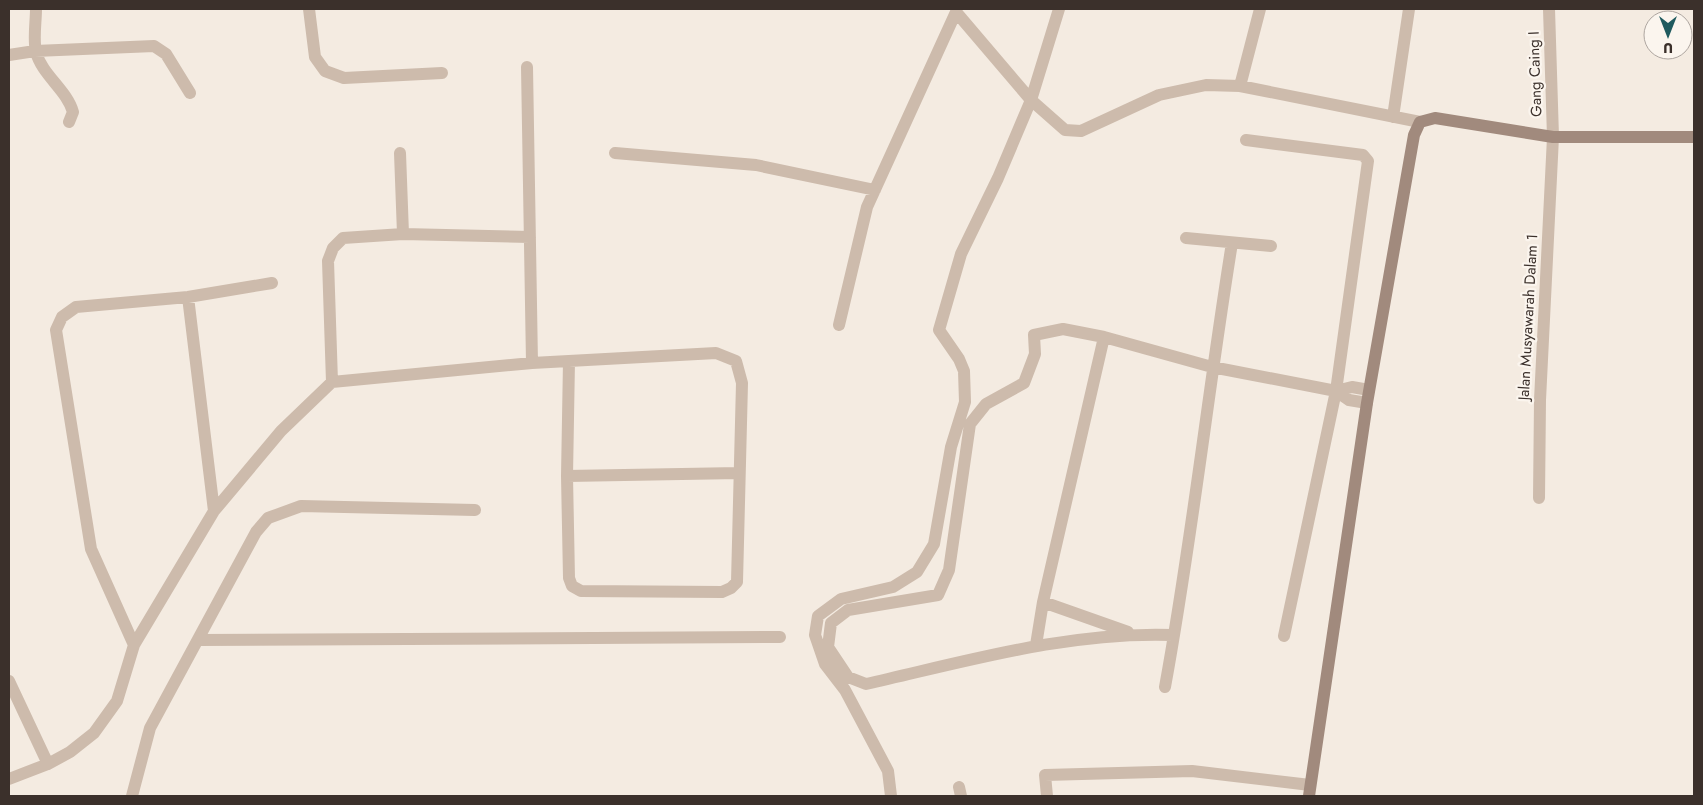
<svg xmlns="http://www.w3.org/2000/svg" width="1703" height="805" font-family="Jost,sans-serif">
<rect width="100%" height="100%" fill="#f4ebe1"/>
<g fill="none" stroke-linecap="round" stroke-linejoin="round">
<path stroke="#cdbbac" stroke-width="12" d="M36 9C36 22 33 39 36 52 42 75 67 90 73 112L69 122
M309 9 315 57 325 71 344 78 442 73
M9 55 35 51 154 46 166 54 190 93
M1240 86 1260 9
M1393 117 1409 9
M1246 140 1363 155 1368 161 1336 391 1284 636
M400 153 403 234
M615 153 756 165 875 190
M1186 238 1271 246
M188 297 214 511
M839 325 867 207 956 12 1031 100 1065 130 1081 131 1159 95 1206 85 1240 86 1420 122
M532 363 716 353 736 361 742 383 737 582 731 588 722 592 581 591 572 586 569 578 567 476 569 361
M332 382 328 261 333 248 343 238 403 234 530 237
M1336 391 1352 387 1369 390
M567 476 739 473
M1539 498 1540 400 1553 137 1549 9
M1043 602 1128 632
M1174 635C1069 631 968 661 866 684L848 677 828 647 831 623 848 610 938 595 949 570 970 424 986 404 1024 383 1035 354 1034 335 1063 329 1104 337 1212 367 1336 391 1349 400 1367 403
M198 640 780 637
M134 645 91 549 56 330 62 317 76 307 188 297 272 283
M1036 645 1043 602 1104 337
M9 681 48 764
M1165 687C1192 540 1208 391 1232 243
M9 779 48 764 70 752 94 733 117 701 134 645 214 511 281 431 332 382 532 363 527 67
M959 787 961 796
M132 796 150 728 256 532 268 518 301 506 475 510
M891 796 888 771 845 690 825 664 815 635 818 616 841 599 893 587 917 572 934 544 951 447 965 402 964 371 959 359 939 330 961 254 998 178 1031 100 1059 9
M1047 796 1045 775 1192 771 1310 785"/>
<path stroke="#a18a7d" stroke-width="12" d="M1309 796 1367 403 1414 135 1420 122 1435 118 1553 137H1694"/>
</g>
<g text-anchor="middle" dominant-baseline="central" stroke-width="4.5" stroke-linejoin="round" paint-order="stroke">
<g font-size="15" fill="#3b302b" stroke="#fbf5ee">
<text transform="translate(1535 74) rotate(-92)">Gang Caing I</text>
<text transform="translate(1528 317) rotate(-87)">Jalan Musyawarah Dalam 1</text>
</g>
</g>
<rect width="1703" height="805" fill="none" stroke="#3b302b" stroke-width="20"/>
<g transform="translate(1668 35) rotate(180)"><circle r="24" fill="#fbf5ee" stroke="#aea6a0"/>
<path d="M0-4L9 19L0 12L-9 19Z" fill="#1f5a5e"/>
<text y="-8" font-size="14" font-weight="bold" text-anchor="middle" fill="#3b302b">U</text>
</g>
</svg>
